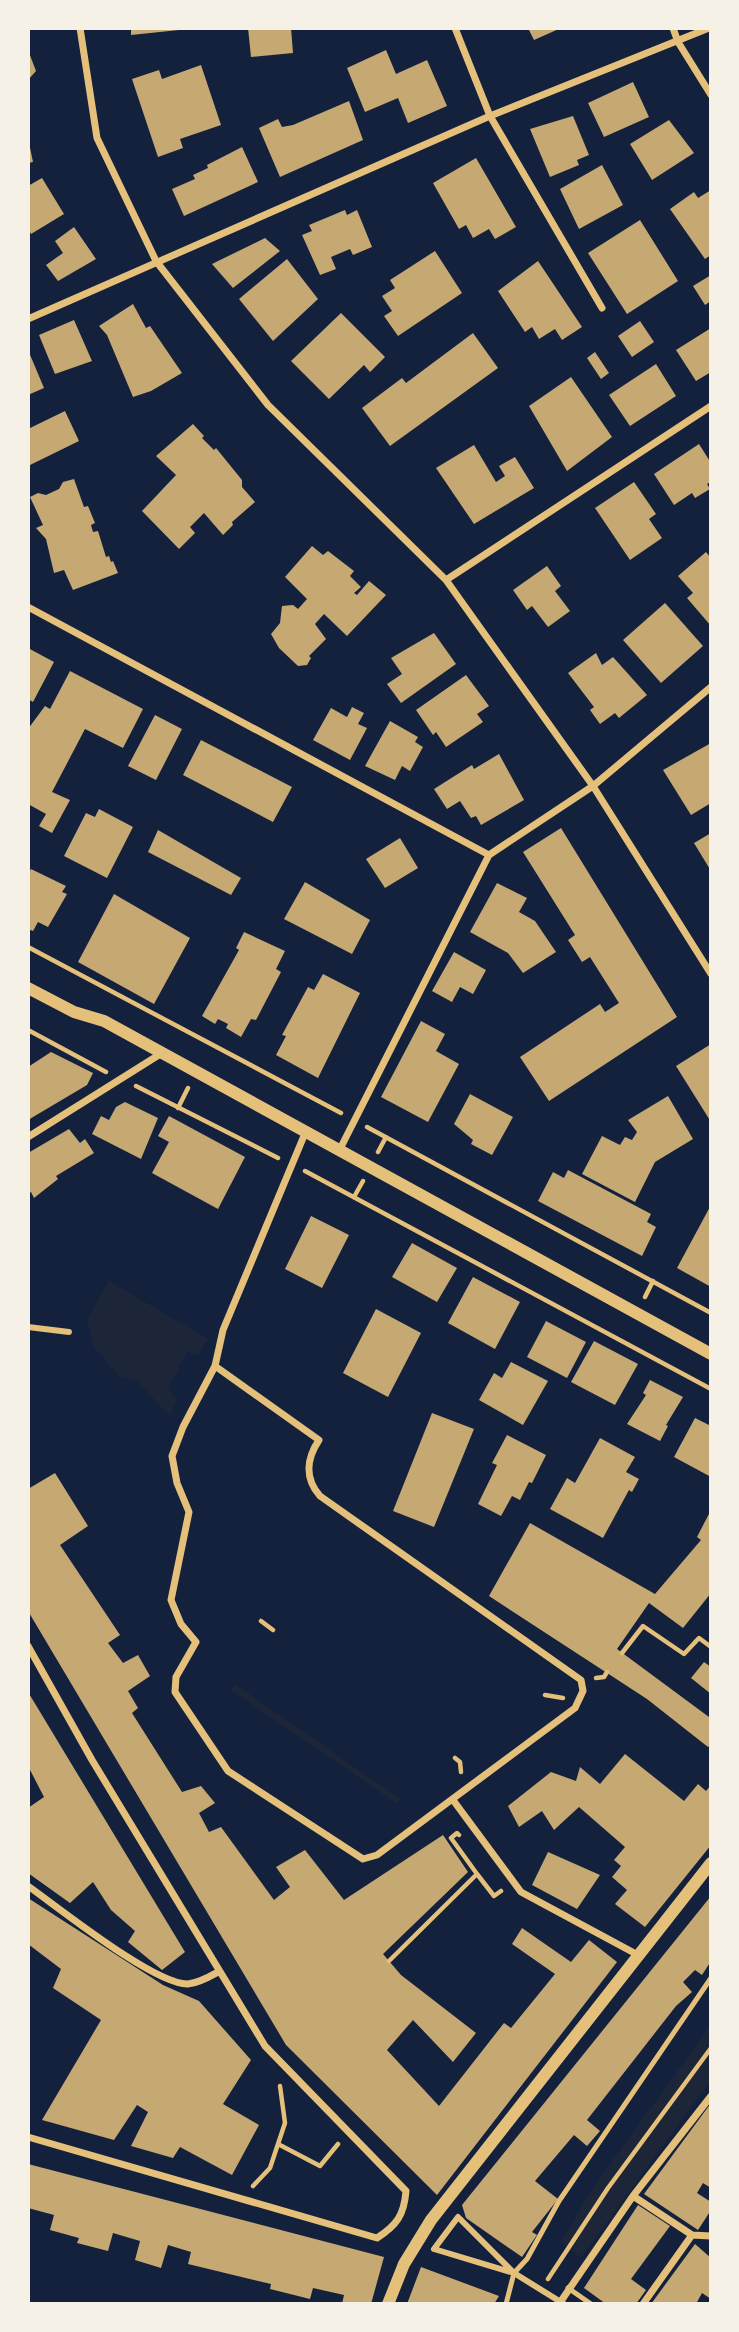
<svg xmlns="http://www.w3.org/2000/svg" width="739" height="2332" font-family="'Titillium Web',sans-serif">
<rect width="100%" height="100%" fill="#14213d"/>
<path fill="#1d2539" d="M109 1281 208 1339 198 1356 187 1351 168 1390 177 1400 170 1416 137 1381 119 1376 93 1346 87 1319Z
M235 1684 400 1799 396 1803 231 1690Z
M711 2025V2080L581 2258 561 2242 594 2186Z"/>
<path fill="#c6a872" d="M131 28H178L179 30 131 35Z
M248 28H291L293 53 251 57Z
M528 28H561L534 40Z
M28 50 36 71 28 80Z
M386 50 396 74 427 60 447 106 408 123 398 98 365 112 347 68Z
M201 65 221 125 180 139 183 148 158 157 132 79 159 70 162 79Z
M633 82 649 117 604 137 588 103Z
M349 101 363 140 280 177 259 128 278 119 282 127 293 125Z
M573 116 589 155 577 160 579 165 550 177 530 129Z
M669 120 694 153 652 180 630 144Z
M28 138 33 162 28 163Z
M242 147 258 182 184 216 172 189 195 179 193 175 208 168 207 165Z
M476 158 516 227 495 239 489 229 473 238 466 225 459 229 433 183Z
M602 165 623 205 579 229 560 189Z
M42 178 64 214 31 234 28 228V186Z
M711 190V255L705 259 670 209 694 192 698 198Z
M345 210 347 215 357 210 372 247 353 255 350 249 331 257 336 269 320 275 302 235 312 231 309 225Z
M640 220 678 281 627 314 588 253Z
M74 227 96 259 58 281 46 265 63 253 55 241Z
M265 238 280 251 233 288 212 264Z
M435 251 462 293 398 336 384 316 392 311 382 296 395 288 390 280Z
M287 259 318 299 273 341 239 299Z
M538 261 582 327 562 340 555 329 539 339 532 327 525 332 498 291Z
M711 275V301L705 305 693 286Z
M133 304 146 328 150 326 182 373 151 391 133 397 107 335 99 326Z
M341 313 385 357 370 372 364 365 329 399 291 361Z
M74 320 92 361 55 374 39 335Z
M640 321 654 342 632 357 618 336Z
M711 328V372L696 381 676 350Z
M473 333 498 368 390 446 362 408 402 378 406 383Z
M28 350 44 388 28 395Z
M595 352 609 373 601 379 587 358Z
M656 364 676 396 630 426 609 395Z
M571 377 612 437 567 471 529 406Z
M65 411 79 441 28 466V429Z
M193 424 204 436 202 438 214 450 216 448 242 480V487L255 502 232 522 233 525 223 535 204 513 190 527 195 533 179 549 142 511 176 475 156 456Z
M699 444 711 463V482L707 484 710 489 695 498 692 493 674 505 654 474Z
M474 445 496 482 505 476 499 466 515 457 534 488 474 524 436 468Z
M74 479 84 507 88 506 95 523 91 525 93 532 98 531 106 557 109 556 111 562 113 561 118 573 73 590 64 570 54 573 46 539 36 528 43 525 30 497 38 493 46 495 59 489 63 482Z
M634 482 656 514 649 519 662 538 630 560 595 508Z
M312 546 323 555 328 551 354 571 350 576 361 587 354 593 357 595 369 581 386 595 347 636 324 614 315 624 326 639 309 656 311 658 307 665 298 666 279 648 271 634 280 623 282 606 293 605 298 609 307 599 285 577Z
M706 552 711 558V626L687 598 693 593 678 576Z
M547 566 561 586 555 591 570 611 548 627 532 606 527 610 513 590Z
M665 603 703 646 661 683 623 640Z
M434 633 456 664 401 703 387 684 402 674 391 658Z
M28 648 54 662 33 702 28 699Z
M596 653 602 665 613 657 647 695 619 718 615 713 600 724 590 710 594 707 568 673Z
M70 671 143 709 123 748 85 729 52 792 70 800 52 833 39 826 46 814 28 804V729L45 706 50 709Z
M466 675 489 706 477 714 483 722 446 747 436 732 433 735 416 710Z
M352 707 364 713 358 724 367 728 350 760 313 740 331 708 347 717Z
M155 715 182 729 156 780 128 766Z
M390 721 418 737 415 742 423 747 410 771 402 766 395 780 365 766Z
M201 740 292 787 273 822 183 775Z
M711 743V803L691 815 663 770Z
M499 754 524 800 481 825 476 816 471 818 460 801 447 809 434 789 472 765 474 769Z
M99 809 133 827 107 878 64 856 86 813 95 817Z
M561 828 677 1017 549 1101 520 1057 600 1004 605 1012 619 1003 590 957 582 962 568 940 575 935 523 852Z
M158 830 241 878 231 895 148 852Z
M711 833V871L694 843Z
M400 838 418 868 385 888 366 859Z
M31 869 66 886 62 892 67 894 48 927 38 922 33 931 28 929V875Z
M305 882 370 920 352 954 284 919Z
M497 883 527 898 519 912 535 921 556 952 523 973 508 953 470 932Z
M114 894 190 938 154 1004 78 962Z
M244 932 285 951 276 969 281 972 256 1020 251 1019 241 1037 226 1028 228 1024 218 1019 215 1024 202 1016 239 950 236 948Z
M454 952 486 970 473 994 460 987 452 1002 432 991Z
M323 974 360 993 318 1078 276 1055 286 1036 282 1035 308 987 314 990Z
M421 1021 445 1034 436 1051 459 1064 428 1122 381 1097Z
M711 1044V1122L676 1066Z
M51 1052 93 1073 87 1085 28 1120V1067Z
M470 1094 513 1117 492 1155 471 1144 473 1140 454 1124Z
M668 1096 693 1139 655 1162 635 1202 582 1174 602 1136 620 1145 625 1137 632 1140 637 1132 628 1120Z
M125 1102 158 1118 141 1159 92 1134 101 1116 109 1120 116 1107Z
M169 1116 245 1157 218 1209 152 1173 169 1142 158 1136Z
M69 1129 80 1143 85 1139 94 1153 56 1176 58 1179 34 1198 31 1192 28 1194V1153Z
M568 1170 651 1214 647 1222 656 1227 642 1256 538 1201 553 1172 564 1178Z
M711 1205V1287L677 1268Z
M311 1216 349 1235 322 1288 285 1269Z
M412 1243 457 1268 437 1302 392 1277Z
M473 1277 520 1302 495 1349 448 1323Z
M376 1309 421 1333 388 1397 343 1373Z
M546 1321 586 1342 567 1378 527 1357Z
M594 1341 638 1364 615 1405 571 1382Z
M511 1362 548 1381 523 1425 479 1400 494 1373 502 1378Z
M650 1380 683 1397 666 1425 668 1426 660 1441 627 1424 646 1395 643 1393Z
M432 1413 474 1429 434 1527 393 1511Z
M695 1418 711 1426V1477L674 1457Z
M507 1435 546 1455 532 1483 529 1482 520 1500 512 1496 501 1516 478 1504 497 1465 492 1463Z
M600 1438 635 1457 626 1472 639 1479 632 1492 629 1490 603 1538 550 1509 567 1478 575 1483Z
M55 1473 88 1526 60 1545 120 1635 108 1643 123 1663 138 1655 150 1676 128 1691 138 1708 132 1713 182 1792 201 1786 215 1803 199 1813 209 1832 221 1827 274 1900 290 1887 276 1867 305 1850 344 1900 443 1835 468 1872 383 1954 401 1975 476 2033 453 2062 413 2020 387 2050 439 2106 504 2023 511 2028 555 1974 512 1944 522 1928 571 1962 589 1940 617 1962 437 2195 286 2045 28 1611V1489Z
M711 1510V1593L683 1628 649 1603 617 1649 709 1717 711 1715V1744L708 1747 647 1699 489 1596 530 1523 655 1594 701 1540 697 1537Z
M704 1662 711 1667V1694L691 1678Z
M28 1692 185 1952 162 1970 128 1942 135 1931 111 1910 93 1882 70 1903 28 1873V1808L44 1797 28 1766Z
M625 1754 684 1801 698 1784 706 1791 711 1785V1845L645 1927 615 1904 627 1890 612 1877 621 1866 614 1860 625 1847 579 1807 554 1830 542 1811 519 1827 508 1806 551 1772 576 1781 580 1767 600 1784Z
M548 1852 600 1875 577 1909 532 1885Z
M711 1896V1961L702 1975 695 1970 683 1982 692 1992 676 2006 587 2120 600 2131 587 2146 574 2135 535 2181 558 2199 532 2232 537 2235 522 2257 466 2218 462 2205Z
M28 1898 163 1985 199 2001 251 2060 223 2104 259 2125 232 2175 180 2147 173 2158 131 2146 148 2112 137 2105 114 2140 42 2120 101 2020 53 1988 61 1969 28 1944Z
M711 2103V2188L703 2183 697 2193 711 2202V2210L698 2230 644 2194Z
M28 2164 384 2257 371 2304H342L344 2295 313 2288 310 2299 270 2289 271 2284 188 2264 191 2252 168 2245 161 2268 135 2260 140 2241 113 2233 108 2251 77 2243 79 2238 50 2230 54 2215 28 2208Z
M638 2205 670 2226 631 2279 646 2290 636 2304H606L584 2288Z
M695 2244 711 2258V2299L702 2293 696 2304H651Z
M421 2267 499 2296 494 2304H407Z"/>
<g fill="none" stroke-linecap="round" stroke-linejoin="round">
<path stroke="#e5c07b" stroke-width="4.5" d="M28 947 341 1113
M28 1030 106 1072
M136 1086 278 1158
M178 1108 188 1088
M367 1127 711 1313
M378 1152 386 1137
M305 1171 711 1389
M354 1197 363 1181
M645 1297 653 1281
M261 1621 273 1630
M622 1653 643 1626 684 1654 699 1638 711 1647
M596 1678 604 1677 607 1672
M545 1695 563 1698
M455 1758 460 1762 461 1772
M477 1874 494 1896 501 1891
M389 1961 477 1874 451 1838 457 1833 459 1835
M278 2144 320 2166 338 2144
M253 2186 270 2168 285 2123 280 2086
M548 2279 608 2188 711 2048"/>
<path stroke="#e5c07b" stroke-width="5" d="M568 2288 591 2304
M506 2304 514 2273 527 2259 559 2201 711 1978"/>
<path stroke="#e5c07b" stroke-width="6" d="M28 1327 69 1332
M514 2273 458 2217 434 2249 514 2273 564 2304"/>
<path stroke="#e5c07b" stroke-width="7" d="M80 28 97 138 156 261 268 405 446 580 593 786 711 974
M455 28 490 116 602 308
M673 28 678 42 711 95
M28 319 490 116 709 28
M446 580 711 406
M28 607 489 855
M28 1137 162 1053
M340 1149 489 855 593 786 711 687
M215 1366 319 1440C307 1458 304 1478 320 1496L581 1680 583 1691 575 1708 377 1855 363 1859 228 1771 175 1692 176 1677 196 1642 181 1624 171 1600 189 1512 177 1483 172 1456 183 1427 215 1366 223 1330 306 1131
M28 1646 92 1760 265 2046 406 2191C404 2215 397 2225 377 2238L28 2137
M453 1800 521 1892 638 1955
M28 1886C59 1908 155 1985 188 1984 199 1983 209 1977 218 1972
M633 2196 692 2235 711 2236
M559 2304 633 2196 711 2096
M643 2304 692 2235"/>
<path stroke="#e5c07b" stroke-width="12" d="M28 988 74 1012 104 1021 711 1354
M388 2304 404 2264 431 2220 711 1863"/>
</g>
<rect width="739" height="2332" fill="none" stroke="#f6f1e7" stroke-width="60"/>
</svg>
